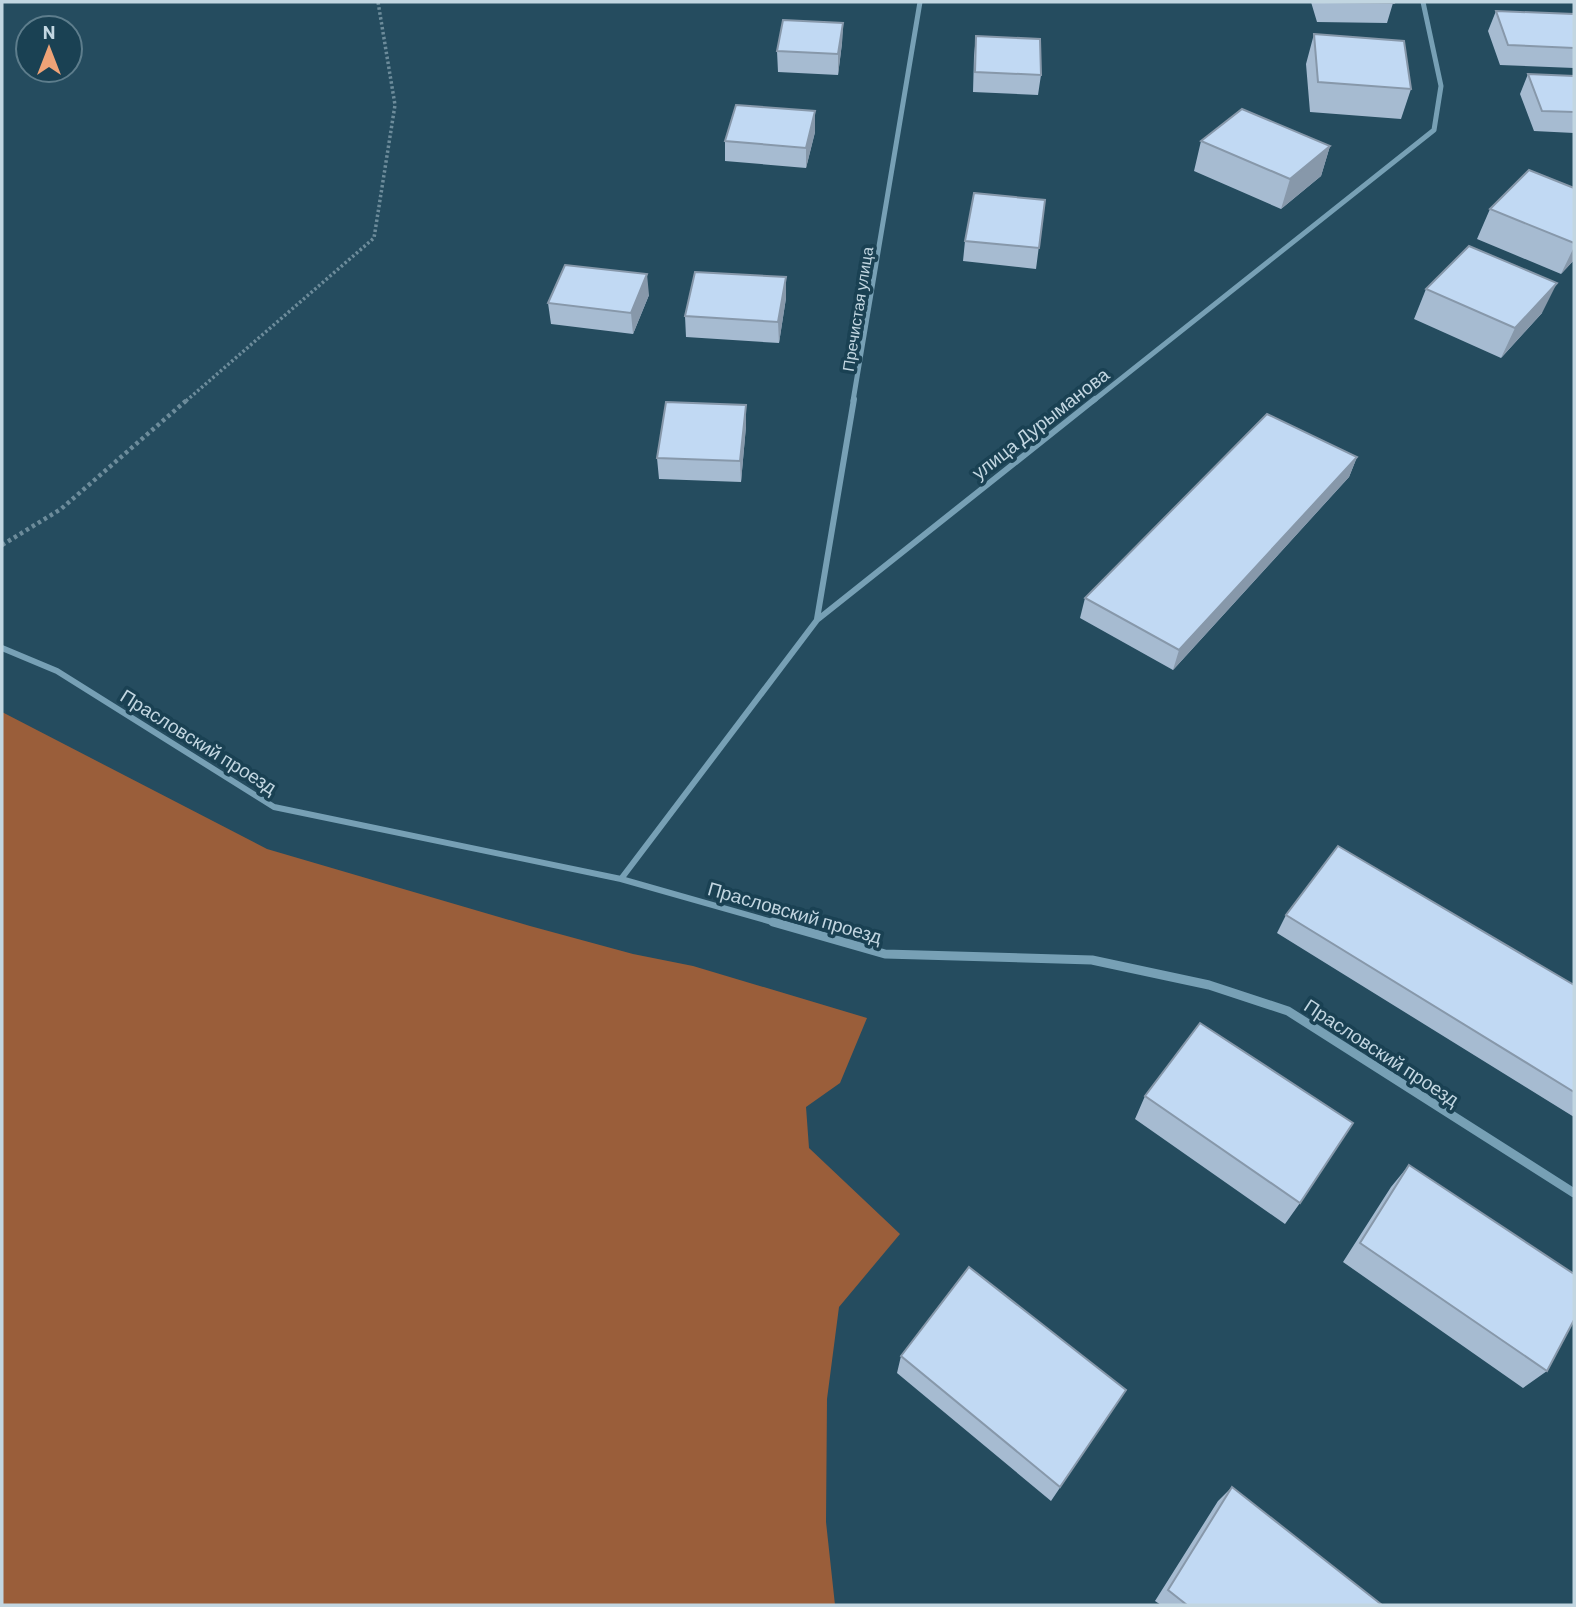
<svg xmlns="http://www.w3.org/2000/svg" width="1576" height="1607" font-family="Barlow,sans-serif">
<rect width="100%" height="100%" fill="#254c5f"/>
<path fill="#9a5e3a" d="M2 712 267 849 530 926 633 954 693 966 867 1018 840 1083 806 1107 809 1148 900 1234 839 1307 827 1399 826 1522 835 1605H2Z"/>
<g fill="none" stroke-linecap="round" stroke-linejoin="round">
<path stroke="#6d8c9b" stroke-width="3.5" stroke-dasharray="2.5 2.5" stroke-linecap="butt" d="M186 401 374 238 395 105 378 2"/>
<path stroke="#6d8c9b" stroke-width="4.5" stroke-dasharray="3.5 3.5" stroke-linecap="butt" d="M2 545 61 509 188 399"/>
<path stroke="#77a0b5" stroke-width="5" d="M853 401 920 2
M1093 401 1434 130 1441 86 1423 2"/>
<path stroke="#77a0b5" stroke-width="6" d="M817 619 854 399
M2 648 57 671 274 807 621 879 779 924
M621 879 817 620 1095 399"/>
<path stroke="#77a0b5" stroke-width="9" d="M773 922 885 954 1092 960 1209 985 1288 1011 1574 1193"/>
</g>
<path fill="#a6bbd1" d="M1311 2H1392L1393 3 1387 23 1317 22Z
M1496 11 1574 14V68L1500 65 1488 31Z
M843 23 842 43 838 75 778 72 777 51Z
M1314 34 1411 89 1401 119 1310 112 1306 64Z
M976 36 1041 75 1038 95 973 92 974 56Z
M1528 74 1574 76V133L1534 131 1520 94Z
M815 132 806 168 725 161V141Z
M1201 141 1330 146 1321 176 1281 209 1194 171Z
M1574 188V260L1561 274 1477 239 1490 209Z
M1045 200 1036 269 963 261 965 241Z
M786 277V298L779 343 686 337 685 316Z
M1426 289 1542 313 1501 358 1414 319Z
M649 295 633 334 551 324 548 303Z
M746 426 741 482 659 479 657 458Z
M1357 457 1349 477 1173 670 1080 618 1085 598Z
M1286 915 1574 985V1117L1277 933Z
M1145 1096 1300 1203 1285 1224 1135 1119Z
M1409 1165 1547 1371 1523 1388 1343 1262 1391 1187Z
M901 1356 1126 1390 1051 1501 897 1373Z
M1232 1487 1382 1605H1161L1155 1601 1218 1501Z"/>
<path fill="#8798aa" d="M843 23 842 43 838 75V54Z
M815 111V132L806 168V148Z
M1330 146 1321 176 1281 209 1290 179Z
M1574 247V260L1561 274Z
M647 274 649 295 633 334 631 313Z
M786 277V298L779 343 778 322Z
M1557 283 1542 313 1501 358 1515 328Z
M746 405V426L741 482 740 461Z
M1357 457 1349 477 1173 670 1179 650Z"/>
<path fill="#c1d9f3" stroke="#8798aa" stroke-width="2" d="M1323 2H1392L1393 3Z
M1496 11 1574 14V48L1508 45Z
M783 20 843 23 838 54 777 51Z
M1314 34 1404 41 1411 89 1318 82Z
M976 36 1040 39 1041 75 975 72Z
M1528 74 1574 76V112L1542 111Z
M736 105 815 111 806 148 725 141Z
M1242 109 1330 146 1290 179 1201 141Z
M1529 170 1574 188V243L1490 209Z
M974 193 1045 200 1039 248 965 241Z
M1469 246 1557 283 1515 328 1426 289Z
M565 265 647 274 631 313 548 303Z
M695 272 786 277 778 322 685 316Z
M666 402 746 405 740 461 657 458Z
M1267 414 1357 457 1179 650 1085 598Z
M1338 846 1574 985V1092L1286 915Z
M1200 1023 1353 1123 1300 1203 1145 1096Z
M1409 1165 1574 1274V1320L1547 1371 1360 1243Z
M969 1267 1126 1390 1060 1487 901 1356Z
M1232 1487 1382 1605H1187L1168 1590Z"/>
<g text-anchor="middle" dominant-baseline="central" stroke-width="7" stroke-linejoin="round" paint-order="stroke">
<g font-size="16" fill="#c2d6e1" stroke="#1a4153">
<text transform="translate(857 309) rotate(-81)">Пречистая улица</text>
</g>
<g font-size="19" fill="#c2d6e1" stroke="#1a4153">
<text transform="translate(1040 423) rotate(-38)">улица Дурыманова</text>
<text transform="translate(199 741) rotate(32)">Прасловский проезд</text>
<text transform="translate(795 912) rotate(16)">Прасловский проезд</text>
<text transform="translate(1382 1052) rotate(33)">Прасловский проезд</text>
</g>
</g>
<rect width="1576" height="1607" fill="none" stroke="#c2d6e1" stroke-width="7"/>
<g transform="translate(49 49)"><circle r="33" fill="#1a4153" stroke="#5d7d8c" stroke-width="2"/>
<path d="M0-5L12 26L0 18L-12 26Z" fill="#efa377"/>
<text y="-10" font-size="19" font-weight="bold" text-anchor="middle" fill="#c2d6e1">N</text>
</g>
</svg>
